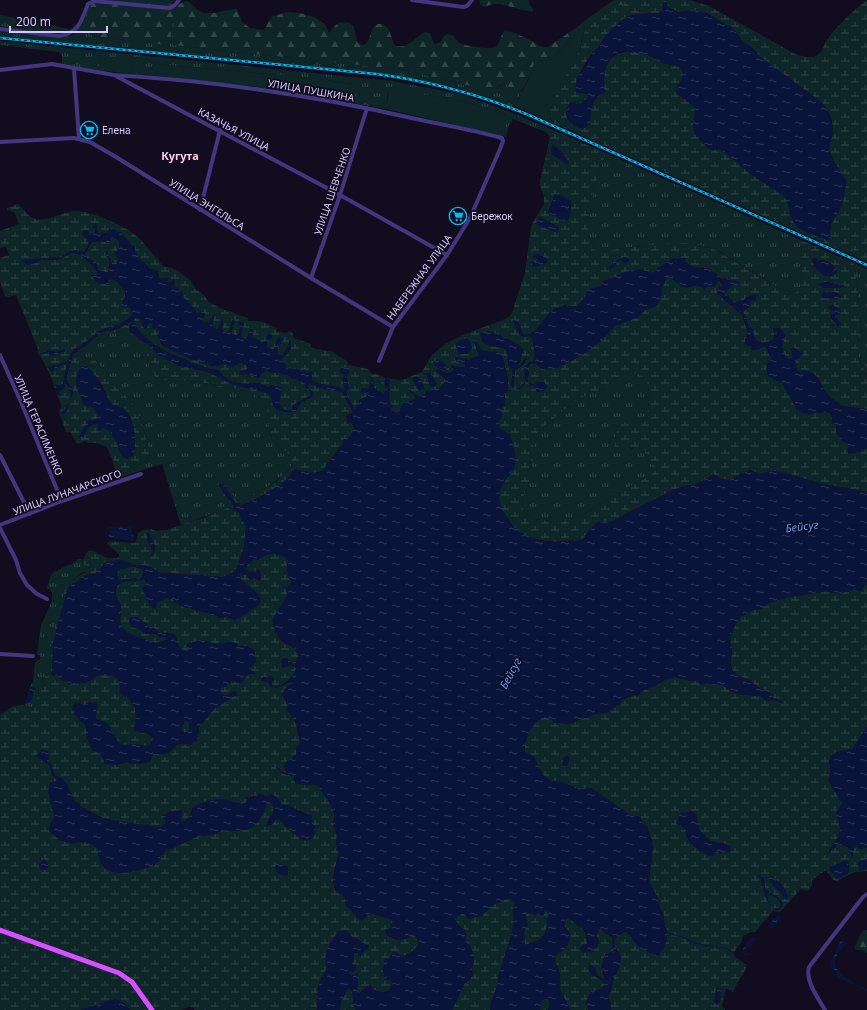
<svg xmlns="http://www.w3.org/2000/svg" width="867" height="1010" font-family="'Noto Sans',sans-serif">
<defs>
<pattern id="grass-tufts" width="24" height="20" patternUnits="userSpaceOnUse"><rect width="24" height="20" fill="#0f2628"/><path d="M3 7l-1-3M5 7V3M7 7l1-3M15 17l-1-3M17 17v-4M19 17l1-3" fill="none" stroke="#314448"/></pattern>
<pattern id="forest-firs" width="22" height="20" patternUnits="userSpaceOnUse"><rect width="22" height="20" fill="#0f2628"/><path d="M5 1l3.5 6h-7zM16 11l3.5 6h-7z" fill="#314448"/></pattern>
<pattern id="wetland-marsh" width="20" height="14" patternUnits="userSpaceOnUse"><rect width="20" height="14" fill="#0f2628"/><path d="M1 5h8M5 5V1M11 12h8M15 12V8" fill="none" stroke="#314448"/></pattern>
<pattern id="water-ripples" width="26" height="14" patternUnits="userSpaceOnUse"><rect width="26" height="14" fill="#08143a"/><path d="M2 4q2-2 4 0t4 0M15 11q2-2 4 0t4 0" fill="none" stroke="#2b3558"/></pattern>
</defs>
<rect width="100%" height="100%" fill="#110c1e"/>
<path fill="url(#grass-tufts)" d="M97 0H176L172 3 174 6H171Z
M93 3C87 13 81 28 93 36L169 45 174 10 171 9 175 7 176 8 173 45 405 70 465 85 484 87 488 90 496 89 500 86 504 84 520 91 523 89 515 106 512 107 457 88 398 76 0 37V31L57 38 72 35C83 27 83 9 93 3Z
M0 15 69 29 72 28 77 23C74 28 71 31 65 33 54 36 14 28 0 26Z
M0 41 392 81 464 95 513 113 551 129 550 137 546 132 513 119 509 125 506 137 499 135 502 131 506 115 466 102 443 97 388 92 386 109 348 102 351 84 312 78 155 64 150 71V75L132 74 133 70 100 59 98 70 62 64V55L59 52 0 45Z
M606 153 801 240 802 283 799 291 793 293 779 288 717 250 699 245 686 243H671L617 249 602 252 595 250 591 242 588 231 593 191Z
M854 263 867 269V375L859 359 858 343 861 325 857 283Z
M122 331C127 335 142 346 145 351 150 359 147 371 157 378 165 382 173 380 181 380 197 381 247 389 258 397 276 411 264 431 274 441 280 447 291 453 292 461 294 474 249 498 239 504L235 499 231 507 181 525 162 464 118 478 112 460C128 474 133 469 149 458L150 453 140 417 129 399 106 378 99 364 94 360 86 359 80 356V353L103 336Z
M629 372C633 373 637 373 641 375 654 384 650 415 641 425L629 421 631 449 640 446 644 448 647 460 658 468 650 475 631 486 610 497 585 514 571 520 558 522 533 519 525 513 522 507 523 498 529 482 534 443 538 432 577 399 606 388 612 381Z
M78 559H82V563L91 568V571L81 573 69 583 51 643 49 672 39 683 38 699 35 706 31 708 24 704 26 703 30 687 33 681 35 662 40 659V656L37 653 41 625 52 601V592L47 588 51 575 54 572 70 564 71 565Z"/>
<path fill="url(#forest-firs)" d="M481 0H529L530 6 534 10 532 12 527 11 500 4H493L484 7 480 4V2Z
M614 0H629L606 13 603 12 601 9Z
M187 1C193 3 195 9 200 11 211 17 226 9 237 9L242 22 250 28 264 30 271 17 287 12 300 13 314 17 325 24 329 33C332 30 333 27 336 25 341 20 350 22 354 27L357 42C372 54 368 22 380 24 392 26 390 39 396 46 410 49 414 37 425 32L430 33 433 42 435 44 441 42 443 37 447 34C455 35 455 41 462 44 467 46 493 50 496 47 501 42 500 34 505 30 513 33 523 36 530 40 537 44 541 48 548 47L577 27 579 30 578 33 561 50 548 61 535 60 533 70 523 89 517 91C512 89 507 83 501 85 498 86 496 89 493 91L488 90 482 87H479L465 85 405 70 173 45 172 42 176 8 179 4Z
M93 3 173 9 174 10 170 44 167 45 93 36C82 30 85 11 93 3Z
M864 930H867V953L861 950H856L855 947 861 933Z"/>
<path fill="url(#wetland-marsh)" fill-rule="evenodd" d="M629 0H690L709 6 795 54C802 56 813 60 819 54 823 51 824 44 827 40 837 25 853 11 867 0V262L551 122C547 99 571 70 580 49 583 42 581 34 588 27 600 16 614 7 629 0ZM664 2H666L669 8 679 12 707 13 726 25 732 27 743 42 755 50 759 56 821 102 827 109 832 121 833 133 830 142 829 151 839 170 845 179 846 184 842 205 831 224V229L798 228C790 217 792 205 783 195L752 175 724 152 718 149 712 150 707 148 694 133C695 109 700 107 678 95V85L682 80 683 72 679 66C671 65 664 64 658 60 653 58 649 55 643 53 613 46 600 63 605 92 590 98 592 110 589 124L573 102 577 104 587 99 589 96 588 94 576 92C574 77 585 65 592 53 594 50 599 48 601 45 602 43 602 41 604 39 607 33 623 18 629 16 637 13 650 14 659 13L663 11Z
M551 129 606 153 593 191 588 231 591 242 595 250 603 252 617 249 671 243H686L699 245 716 250 779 288 793 293 799 291 802 283 801 240 854 263 857 283 861 325 858 343 859 359 867 375V409L841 406C837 401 831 399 827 394 822 387 818 374 810 372 806 371 802 373 797 371L793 356 792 358 789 359C782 354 781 347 784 339L774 332V339C771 341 769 342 765 343 754 343 754 336 752 328L749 327 743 311 748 308 751 300H755L751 295 744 300 734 303 725 296 724 293 733 285 736 284V281L727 280 706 268 693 267 685 262V258L672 259 653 273 648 272 604 281 601 286C599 287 596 287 594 288 586 291 584 301 577 306L569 307 566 305 551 311 536 330 530 334 525 335 523 334 518 322 513 321 521 336H529L532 338 535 351 534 362H530L527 365 524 366C526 380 526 391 508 390 507 386 508 384 508 380 507 371 504 361 499 353L484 351 476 348 478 351V356L469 360 457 357 456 361 465 364 464 368 451 366 454 369C448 377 445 372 438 369L436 371 445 379 446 381 438 389 421 396 414 394 407 389 417 398 416 400 404 403 397 413 391 411C390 403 388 398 390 389L385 383 386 390 384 394 374 388 373 380 371 381 369 389 362 388 369 392V394L358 406 355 410H354C353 407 346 394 346 392 347 390 348 389 348 387 348 378 345 373 340 367V373L344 374 343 378 344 391C336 384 322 386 312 381V371L307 373 296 369 290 370V367L288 370 286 369V364L279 362 288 353 291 347 289 345 282 355H278L277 349 281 343 278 338 274 349 273 350 269 349 266 346 268 341 272 338 261 343 257 339 252 338 253 330 250 329 247 339 242 338 241 336 244 323 240 321 241 327 237 336 232 334 231 333 235 321 229 332 226 333 222 330 223 320 222 319 218 329H216L212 326 214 315 209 322 204 323 202 318 205 315 202 313H196C195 306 180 297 177 288L174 286 175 281 174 279 170 283 167 282 168 277 164 280 159 278 155 270 148 268 137 256 135 252V246H131L121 232H117L111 227 106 233 98 234 96 224 93 227 95 228V232L91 236 88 234 87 230 83 231 82 234 89 242 84 252 75 250 59 257 22 261 33 264 41 260H57L73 252C87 258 87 261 98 272V274L95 276V278L96 281 108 285V280C116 277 122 285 125 292V299L122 302 125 306 129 307 132 310 131 316 123 323 101 330 80 346 74 349 67 362 48 367 51 372 63 364H67L63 384 55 388 57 394 61 397 59 392 65 387V383C74 391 72 400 65 409L66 411 73 393 72 388 66 379 73 354 88 344 102 332 118 329 130 322H132L130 326V332L138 338 139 340 148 344 158 355 180 366 208 372 242 387 268 393 271 396 276 408 295 412 302 402 312 397 311 390 307 386 309 383 317 387 342 392 353 412 351 414H348L354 428 350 437 343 440V443L322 471 314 473 293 470C286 488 256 497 241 506L235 502 224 485 229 501 234 506 233 509 240 513 241 520 246 526 244 546 238 566 234 572 223 577 161 573 148 566 132 564 121 560 105 562 99 571 94 574 85 575 78 581 70 585 63 605 53 644 52 675 59 676 61 680 67 681 69 684 89 682 96 676 106 674 111 675 118 679 124 696C140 704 135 717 134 730 140 734 148 731 153 738 150 751 143 744 135 745 130 745 124 748 119 743 113 739 111 726 105 722 103 721 99 721 96 719V714L98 705 90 702 84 705 79 703 73 711 80 721 85 724 92 749C97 752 105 756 104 763 110 766 121 765 127 762 135 765 141 763 150 762L153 754H164L170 752C174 745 183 741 191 745L192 742 198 741 197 734 199 732 198 728C204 722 209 714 215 708 223 701 229 703 234 691L225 696 220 691 221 687 227 685 231 681 242 682 248 674 254 672 250 670 255 659V651L247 646H239L233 642 215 644 206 641 187 644 189 650 187 652C181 650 177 645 177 638 175 637 173 635 171 634 163 631 158 636 152 626L147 628 140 619 135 617 129 618 131 625 143 631 144 633 156 634 160 637 165 636 167 639C161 644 154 643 146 641 136 637 123 634 120 622 119 619 121 615 121 612 121 605 119 601 115 595L117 586 123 581 145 580 146 583C140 595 147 593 150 605L156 607 157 603C160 601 165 598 169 598 176 598 179 609 191 608L193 610 214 614 221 618 227 617 236 620 259 605V595L240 579V574L247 575 252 580 253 577 258 580 261 579 259 570 249 572 246 569 247 565 255 559C259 559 261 557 264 556 272 552 283 553 289 561L287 564 288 576 292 582 286 590 288 594 276 615 273 625 275 629V632L277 633C277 634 279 638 280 639 286 646 300 646 298 659L293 663 281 661 283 668 290 664 296 668C295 675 292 677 287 681 281 685 278 689 272 685L271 682 273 681V677L269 676 261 680 262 681 269 682 270 686C278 689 282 686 289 682L293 683 285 689 282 695 288 705 287 708 296 724 300 741 296 755 287 761V773L282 772 279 768H276C286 775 282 774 294 776V781L316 785 329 801 334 813V826L337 835 336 844 339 853 334 872 333 882 336 892C346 895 344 896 346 906 348 908 352 909 354 912 356 916 357 919 363 920L367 915 373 914 391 919 393 922 386 935 397 940 404 939 415 935 419 944C415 950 409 955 402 956L393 951 390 959 384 960 385 966 383 970 385 979 392 981V983L389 991C381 994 374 990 368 986L362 992 357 991 354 975 351 976 348 973 350 971 354 972 353 965 351 963 353 960 354 953 363 952 369 948 359 940 339 931 328 948 327 968 320 981 318 986 317 1010H194V1008L189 1007 181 1010H155L135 982 122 971 0 927V715C11 707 18 701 31 708L35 706 39 693V683L49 672 51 643 65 589C71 580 80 573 91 571V568L82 563 86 553 90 550C100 553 109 562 119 557V554L107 544 109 541 134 543 136 542 138 533 143 530 151 529 157 531 166 530 208 516 230 507 218 487 219 482 225 484 239 504C249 498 295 474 292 461 291 453 280 447 274 441 264 431 276 411 258 397 247 389 197 381 181 380 173 380 165 382 157 378 147 371 150 359 145 351 142 346 127 335 122 331L103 336 80 353V356L86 359 94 360 99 364 106 378 129 399 140 417 150 453 149 458C128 473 117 475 107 447L97 443H87L86 441 77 444 71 433 66 432 59 412V410L62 407C54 388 50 369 37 352L38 349 16 295 8 297 5 296 0 282V258L9 255 6 247 0 248V231L19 224 15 213 7 210V208L18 204C23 209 26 213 31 217 45 225 62 211 76 211 92 211 128 227 140 239 143 241 144 244 146 246 151 252 157 258 162 265 166 267 170 267 174 269 181 272 195 283 195 289L201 292 209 302 224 310H226L248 318V321H260L277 328 276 331 286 333 290 331 292 332 294 338 311 344V348L333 352 347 361 348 365 368 369 372 374H377L385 378 402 380 422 372 431 356 445 344 463 335 500 321 509 317 512 313 525 273 531 226 544 204V197L540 186V180L548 147ZM552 146H554L563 153 569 163 553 155 551 152ZM555 194 571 201 570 216 566 222 548 212ZM540 217 553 225 557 231 555 232 538 225ZM816 258 818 261 824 260 833 265 832 276H825L814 266 812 260ZM826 282 843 285 840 288H824L819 284ZM834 306 839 309 838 314 834 317 839 321V326L830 325 837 324 838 323 831 319V315L834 313ZM487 331C493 331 517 344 523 349L520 362 517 367 520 366 527 355C527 363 521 367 515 370L514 382 511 385 513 371 511 367 508 364C508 346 507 349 492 346 488 345 484 342 481 340L483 338 480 334ZM463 339H468L472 348 467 354H461L457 350 460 341ZM441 361 448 367 443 370 434 365ZM85 366C93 370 104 387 107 396 108 397 108 400 109 402 113 407 120 408 125 411 137 418 134 445 133 456L127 459C118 455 121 448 116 441 114 438 112 437 112 432L104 428H102L99 432 98 431V426L97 424C88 423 86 431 83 438L78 437 83 432 84 428 98 418 99 416 94 408 83 404C80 393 76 380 79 369ZM147 532 155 546 154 554 151 555 153 551 148 542ZM49 755 47 761 51 764 55 776 71 793 75 802 81 807 103 818 111 820 130 824 161 827 166 823 163 815 171 811 182 815 181 820 182 822 185 821 190 816 192 808 209 801 215 800H228L232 802 241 804 247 802 250 797 261 794 266 797 275 796 282 805H287L309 815 312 824 315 827H318L314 832 304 840C297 836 284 827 281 821L276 819 272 824 269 819 273 813 274 807 271 803 267 802C266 805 266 808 264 811 253 834 243 831 221 830L215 834 198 836 171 849H166L164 853 161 855 160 859C141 874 98 884 98 849 89 837 74 845 62 841 57 839 52 833 49 830L51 823 55 817C51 806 48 795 50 783L53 781 55 782 57 780 52 775 50 766 39 758Z
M112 236 119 241 120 247 116 254 118 260 117 264H112L107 252 106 256C112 260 109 266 108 272H105L98 270 96 262 87 258 85 254 92 242 103 241 108 243Z
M667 278H671L683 287H689L696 285 702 287H714L718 281H720L722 286 717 289V293L742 315 748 333 745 340 752 350H755L765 346 767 348 768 352 771 358 767 365 773 379 782 383 797 409 821 413 825 411 831 414 833 424 836 425V432L842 441 848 444V453L859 452 867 448V492L819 483 789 474 770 471 765 474H760L750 470 728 480 721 479 713 474 708 478 694 485 685 486 639 507 613 521 604 523 598 522 588 531 583 539 577 541 571 540 558 542 540 540 525 536 515 529 502 510 499 500V492L501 486 513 469 515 454 509 434 499 428V421L502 416 501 411 502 407 505 405V393C513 387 519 395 526 381L529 384 533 385 535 389 547 387 544 382 535 385 529 383 527 380 529 373 527 369 530 364 536 363 542 369H555L582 355 599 343 615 326 638 317 645 310 657 306 662 294 661 288 664 284ZM629 372C633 373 637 373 641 375 654 384 650 415 641 425 638 424 632 421 629 421 616 422 614 438 615 447 627 452 635 445 644 448L647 460 658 468 650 475 631 486 610 497 585 514 571 520 558 522 533 519 525 513 522 507 523 498 529 482 532 471 534 443 538 432 577 399 606 388 612 381Z
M136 317 141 319 143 327 147 326 148 324 153 322 160 331 159 334 157 335 162 345 174 351 191 359 218 366 224 363 232 367 240 363 246 364 248 368 246 370 240 371 241 375 249 374 255 377 266 371 272 373 279 372 281 374 288 375 306 384 305 387 311 393V395L293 405 292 409C286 412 281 409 279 403L281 391 273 385 268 387C256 380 240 387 228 380 221 375 219 368 210 369L189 362 187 360C171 355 137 339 134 320Z
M129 567H136L142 569 143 573 142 578 118 580 117 574 118 571Z
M865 584H867V727L853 748 851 750 836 752 829 760 831 773 829 780 830 784 840 799 842 804 839 836 832 846 834 849 837 844 848 847 852 857 854 848 857 846 861 849 867 847V859L859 862 864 870 867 869V871L855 872 837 881 833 880 826 870 812 880C813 885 812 888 807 891L801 889 780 912 773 911 755 932H751L743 936C741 947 736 946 734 954L735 957 747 965C744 975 737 982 733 992L726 988 722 1006 725 1010H611V1006L608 996 611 990 614 978 619 968 620 954 614 945 615 939 625 931 627 932C636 944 644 953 659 955 661 949 667 944 667 937 668 929 662 923 664 915L659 908 657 897 649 881 652 855V840L647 826 638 816H633L630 815 591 788 583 789 568 785 562 782 551 781 543 775 534 757 525 752C524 740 531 721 545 717 553 719 559 724 568 724 574 724 580 717 587 718L591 715 608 712 617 705 620 704 622 700 633 695H637L644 690 657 685 666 679 675 677 691 681H696L702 685 706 683 722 685 736 694 760 696 767 701 774 700C773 691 761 690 755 685 753 684 752 682 751 681 747 678 740 678 736 674 725 666 736 653 730 642 732 632 735 624 741 616L745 615 752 610 761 609 769 603 789 597 827 591 832 593 848 592 854 589 859 591 862 590ZM696 814 699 830 710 841 726 844 727 852 725 851 720 854 718 851 709 856C704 850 695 849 690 842 685 837 688 831 681 825ZM848 861 849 866 847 874 836 879 830 869V867ZM759 875 764 879 765 889 782 901V908L777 910C768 903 767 899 763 888 761 884 762 880 759 875ZM772 876 783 886 787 895 784 897Z
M185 720 189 722V731L183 732 181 730Z
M767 893 777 898 781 904 779 909C771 909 767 900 767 893Z
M509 898 515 902 513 910 514 920 511 936 498 977V984L491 1002 490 1010H452L464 984 471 978 473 972 471 969C476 962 474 949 466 943V931L458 925 455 919C458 915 460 913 464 914L468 918 471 919 474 917 482 916 491 906Z
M546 910 548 911C548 921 548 934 539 940 535 943 530 942 526 945H525C525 942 524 937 524 934 525 926 528 922 524 914L525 912 538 913Z
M569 918 586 933 587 944 582 945 586 951 593 952 599 943 596 934 599 929H601L605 933 612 937V948L615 951 614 954 610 952C605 956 601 963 602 970 602 973 605 975 604 979H603L597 975 594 968H588L591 974 603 981 605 985C596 995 590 985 586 1005L589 1010H570L560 990 559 971 556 965 555 955C563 951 570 946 570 935 569 928 562 930 566 919Z
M0 933 118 975 130 984 148 1010H130L124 1003 107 1002 80 1010H0Z
M348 988 351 989C354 997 352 1004 356 1010H340L341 1001 344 996Z
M546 999 549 1000 550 1003 548 1010H539L541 1008 540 1002 542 1000Z"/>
<path fill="#0f2628" d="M601 9 603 12 606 13C599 19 590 24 585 31 581 37 582 43 580 49 572 71 547 98 551 122L515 106 533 70 534 60 548 61 561 50 578 33 579 30 577 27 588 18Z
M100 59 132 62 133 70 132 74 98 70Z
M155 64 312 78 351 84 348 102 283 90 150 75V71Z
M389 90 443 97 466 102 506 115 505 126 499 135 386 109Z"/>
<path fill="url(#water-ripples)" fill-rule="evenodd" d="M664 2H666L669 8 678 12 693 10 702 11 710 16 719 20 726 25 732 27 743 42 755 50 759 56 821 102 827 109 833 127 829 151 839 170 845 179 846 184 842 205 831 224 829 239 827 240C815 235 797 232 792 219 789 210 789 203 783 195L752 175 724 152 718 149 712 150 707 148 694 133 693 124 695 111 692 104 678 95 675 90 682 80 683 72 679 66C672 65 665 64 658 61 653 58 650 55 644 54 637 52 624 50 617 53 604 60 603 80 605 92 583 100 597 123 585 128 583 129 582 128 579 128 568 124 562 114 569 104L573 102 577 104 587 99 589 96 588 94 576 92C574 73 588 67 593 52 599 48 600 43 604 38 610 31 620 20 628 17 637 13 650 14 659 13L663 11 662 4Z
M553 146C562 148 565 157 569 163L568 165 551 154V148Z
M555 194 563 196 571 201 570 216 566 222 548 212Z
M539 217 559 227V230L555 232 538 225 536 224Z
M96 223 98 234 106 233 111 227 117 232H121L124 238 130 242 129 245 135 246C134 259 144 259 149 268L158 271 159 278H164V279L168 277 169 278 167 282 170 283 174 279H175L174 286 177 288 179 286 178 291 183 292V297L196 310V313H205L202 318 204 323 209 322 215 314 212 326 216 329H218L222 319 223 320 222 329 226 333 229 332 232 320 235 319 231 333 232 334 237 336 241 327 238 323V322L240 321 244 323 241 336 242 338 247 339 250 329 253 330 252 338 257 339 261 343 265 341 267 335 271 334 273 337 268 341 266 346 267 348 273 350 274 349 278 338 281 337 283 340 277 349 278 355 280 356C287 352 288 345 290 339L291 347 280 362 282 364 285 363 286 369H287L291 366 290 370H292L295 367 299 371 304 370 307 373 312 371V381C322 386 335 384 344 390V374L339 372 341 366 347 368 350 372 346 377 349 388 346 393 348 398 353 405 354 410 356 408 360 399 368 396 369 392 362 394 360 390 362 388 369 389 371 382 370 376 373 379 374 388 384 394 386 390 384 381 385 379H389L390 381C388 388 389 396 389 403L392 405 391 411 397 413 404 403 417 398 410 393 407 386C413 391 414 398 424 395L426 391 438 389 446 381 445 378 436 371V369H438L449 374 454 369 451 366 452 365 455 367H465V364L456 361 455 359V357L469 360 478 356V352L476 348 473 338C478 340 478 346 482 350 487 354 496 350 501 353 503 355 508 377 508 381 508 385 506 386 508 390 524 391 528 380 524 367L527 365 529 362 534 361 535 351 532 338 529 336 523 337 519 333 513 321 514 319 518 322 523 334 525 335 530 334 536 330 551 311 557 310 563 306H577L586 296V292L589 289 601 286 604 281 625 272 640 269 653 273C661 264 674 257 686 258L685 262 693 267 706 268 727 280 740 282 739 285H733L724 293 725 296 730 297 734 303 744 300 746 297 749 298 754 294 756 295V298L755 301 751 300 748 308 743 312 749 327 752 328C753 331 753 336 756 340 759 345 773 344 775 337 775 334 773 331 773 328H780L786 335C782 344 780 353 789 359L792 358 791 348 793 347 801 352 803 354 795 363 798 371 800 372 805 370C819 375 819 385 829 395 832 400 838 401 841 406L867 409V448L859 452 849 454 848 453V444L839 439 836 425 833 424 831 414C830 414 826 411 825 411 814 411 808 419 797 409L782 383 768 376 766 369 771 358 768 352 767 348 765 346C751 352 756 350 745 344 744 339 748 337 748 332 744 305 729 310 717 292V289L722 285 721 281H718L714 287H707L704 289C698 282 693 287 685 288L679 283H676L674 279 671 278H667L664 284 661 287 662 294 657 306 645 310 638 317 615 326 599 343 582 355 555 369 548 370 543 369 536 364H530L527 369 529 375 527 380 529 383 535 385 537 382H544L547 387 542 392H537L533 386 529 384 526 381C518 395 513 387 505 393V405L502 407 501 411 502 416 499 421V427C502 430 507 432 509 434 512 438 512 444 514 449 514 452 516 455 516 458 516 475 495 484 500 502 507 533 537 545 567 541 572 540 577 542 581 540 585 538 586 533 589 530 592 528 595 525 598 522L604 523 613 521 672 490 685 486 694 485 708 478 713 474 721 479 728 480 750 470C761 477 765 471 776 471L819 483 867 492V584L865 585 862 590 859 591 854 589 848 592H844L840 594 827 591 789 597 769 603 761 609 752 610 745 615 741 616C735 624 731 632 730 642L732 646V650L730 662 733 672 737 675 750 680 754 685 771 694 774 697 782 701 783 703H781L774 700 767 701 760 696 739 695 722 685 706 683 702 685 696 681 685 680 675 677 661 681 657 685 644 690 637 696 632 695 622 700 620 704 616 705 608 712 591 715 587 718C581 717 577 722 571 723 565 724 560 722 554 723 552 718 547 716 542 717 531 726 523 739 525 752L534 757 543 775 551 781 562 782 568 785 583 789 591 788 630 815 640 817 642 822 647 826 653 846 649 881 657 897 660 908 664 915 663 920 668 933 667 937 664 948 657 956 640 948 627 932 625 931 615 939 614 945 621 957V961L614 978 611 990 608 996V1000L611 1003V1010H589L586 1005 590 992 601 989 605 985 603 981 591 974 588 968 591 965 596 968 597 975 603 979H604L605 976C600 971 603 961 605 954L612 952 614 954 615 953 612 948V937L610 935H607L601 929H599L596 934 599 943 593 952 586 951 584 953 582 952 580 947 587 944 586 933 569 918 566 919C562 930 569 928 570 935 570 946 563 951 555 955 553 962 557 964 559 970 561 977 558 984 560 990 563 998 568 1001 570 1010H548L550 1003 549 1000 546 999 540 1002 541 1008 539 1010H490L491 1002 498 984V977L511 936 514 920 513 910 515 902 509 898 491 905V908H488L482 916 474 917 470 919C460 911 464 912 455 919L458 925 466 931V943L469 944 474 955 473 967 471 971 473 975 464 984C463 988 454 1007 452 1010H356L353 1005V996L351 989 348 988 344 996 341 1001 340 1010H317L318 986 322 976 327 968C322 954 330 942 339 931L346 930C348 931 349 933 350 935 352 938 368 946 370 946L363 952 361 956H359L357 952 353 953 354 959 351 963 353 965 356 964V970L353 972 350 971 348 973 351 976 354 975 356 973H358C360 979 357 985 357 991L360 992 370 985 375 991 386 993 389 992 392 983V981L386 980C381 974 384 965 385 958L390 959 393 951 402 956C409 955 415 950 419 943L415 935 401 940 386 935 385 930 390 928 393 922 391 919 373 914H369L361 921C355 916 352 911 346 906 344 896 346 895 336 892L333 882 334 872 339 853 336 844 337 834 333 823 334 819V813L329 801 316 785 312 784 308 786 295 783 294 776C281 774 285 774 275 767H278L282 772 286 773 284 766 287 761 296 755V746H298L300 743C300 732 295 718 287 710L288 705 284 698H282L281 694 293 683C283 681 283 691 270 686L269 682 262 681 261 680 263 677H272L274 679 271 682 273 686C284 686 295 679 296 668 291 663 290 665 283 668L281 667 282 664 281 661 283 658H287L291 663H293L298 659C301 645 280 644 277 633L275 632V629L273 625 274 623 272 620 287 596V588L292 583 286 569 288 566 287 562 289 561 286 557 275 554 266 555 258 560 255 559 247 565 246 569 249 572 260 571 261 579 260 581 255 577 252 580 249 579 247 575 240 574V579L259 595 261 600 259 605 236 620 227 617 219 618 214 614 194 610 191 608H185L174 602 172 598H166L157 603 156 608H153L150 605 142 589 146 583 145 580C140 580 126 581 123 582 108 586 119 598 121 606 122 611 120 616 119 621L125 632 155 643 166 640 167 637H160L155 633 145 634 139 629 131 627V625L129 623V619L130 617H137L148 625V628L152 626C159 635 163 633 174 634L176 635C177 644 178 649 187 652L189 650 187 647V644L200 640 215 644 233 642 239 646H247L255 651 256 662 252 665 250 670 256 674H248L243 681 242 684 231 681 225 687H221L220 691 223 696H227C229 694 232 691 236 691L237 696 232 697 229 700 214 709 198 728 199 732 197 734 199 740 193 742 191 744 192 746 188 743 185 744V745C179 742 173 746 170 752L164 754H153L150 762C141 763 135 765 127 762 121 765 110 766 104 763 105 756 98 753 92 751 91 745 86 739 86 736 86 732 88 728 85 724 80 719 75 715 72 709L74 704 76 703 84 705 95 702 98 705 96 714V719L107 723 111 732 115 736 118 742 123 745 135 744 147 746 150 744 153 738C148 731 140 734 134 730 135 720 139 709 130 700 127 697 123 696 119 692 120 689 120 683 118 680 114 674 104 673 98 675 93 677 90 682 84 683 79 684 74 683 69 684L67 681 61 680 59 676 50 674 53 668V644L67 590 70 585 78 581 85 575 94 574 99 571 105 562 121 560 132 564 148 566 161 573 223 577C246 571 243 546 246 526L241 520 240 513 233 510 234 505 229 501 219 486V484H222L224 485 235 502 241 506 262 496 283 482 290 476 294 469 314 473 322 471 343 443 344 438 350 437 354 428 353 424 348 423 346 416 351 414 353 411 342 392 317 387 309 383 307 386 313 392 312 397 302 402 295 412C288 414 277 412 273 405 271 401 272 397 268 393L231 384 208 372 180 366 158 355 148 344 139 340C137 336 131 334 129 329L132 322H130L118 329 102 332 88 344 73 353 66 380 72 388 73 393 66 413 62 415 61 412C73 406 74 391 65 383V387L59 392 61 397 59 398 55 385H60L63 384 67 364H63L51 372 48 367 68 362 74 349C84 345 90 337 99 331 109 325 137 324 131 308L122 305 121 304C122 301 125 298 126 295 126 290 124 290 121 287 117 283 118 279 110 279L107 281 109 285 105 284H98L90 274 97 275 98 272C93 267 90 262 84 257 80 254 76 255 73 252L61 259 41 260 28 265 24 262 20 260 59 257 73 250 84 252 87 248 89 242 82 232 88 230 89 236 93 234 96 231 95 228 92 227ZM112 236 119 241V248L115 253 118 260 117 264H112L107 251 105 256C113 260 109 266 108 272H105L98 270 97 263 87 258 85 254 91 242 103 241 107 243 110 241ZM136 317 141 319 144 329 147 328 148 324 153 322 152 328 153 329 157 328 160 331 159 334 157 335C162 347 179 355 191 359 195 361 199 360 203 364H208L210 366C218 367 224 360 230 367L240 363 246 364 248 365C248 370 244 371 240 371L239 374H249L258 378 261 376 263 371H266L272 373 279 372 281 374 288 375 292 379H297L306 384V389L311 393V395C303 403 297 398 292 409 286 412 281 409 279 403L282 388C277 385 273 386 268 387L261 384 259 383C250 385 237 385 228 380 224 377 221 372 217 369 213 369 211 370 207 368 188 362 137 343 134 320ZM129 567H136L142 569 143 573 142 578 118 580 117 574 118 571ZM185 720 189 722V731L183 732 181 730ZM546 911 548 912C548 921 548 934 539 940 535 942 530 943 527 945H525L524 932 528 925 525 912 536 915 539 913 540 915 543 916Z
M538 254 548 259 546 264 537 267 533 266 530 261 538 263V260L532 256Z
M624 257 629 258V262L626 263 620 260 614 267 609 269 613 262Z
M814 257 818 261C825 260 830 263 835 267L837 273C825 282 816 269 812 260Z
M823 282 843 285 844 286 840 288H824L822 286 817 285Z
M823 292C831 292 840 290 842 299L823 298 821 296Z
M833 304 836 308 841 310 840 313 834 316 838 319 839 321 841 323V325L828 326 837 324 830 317 834 313 833 311 829 309V307Z
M487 331C491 331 513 341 517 344 521 346 522 348 523 352L517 367C522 365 526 359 528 354 527 362 521 367 515 370L514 382V387L513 388 511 385C513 376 514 370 508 364L507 353 505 348C497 345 486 348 481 341L483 338 481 337 480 334Z
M466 338 470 341 472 348 467 354H458L455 343Z
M64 349 65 352 51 356 49 352 41 355 40 354 49 350 56 352Z
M437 359 441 361 447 366 446 370H443L434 365 433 362Z
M82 366C95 365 104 396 112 404 116 407 122 406 126 410 134 419 140 450 130 458 118 459 121 448 116 441 114 438 112 437 112 432L104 428H102L99 433 98 431V426L97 424C88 424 86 431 83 438L78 439 88 420C93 420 93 422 98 418L99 416 94 408 83 404C79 389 70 382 82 366Z
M430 372 437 383 435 387 430 386 426 374Z
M417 376C421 379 425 385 424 389L419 391 412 380 413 377Z
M131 526 134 541 109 538 108 528 109 527Z
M147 532H149C152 540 157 548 152 556H151L152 554C153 547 147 540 147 532Z
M31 686 35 688 31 703 27 704 26 701Z
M867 727V847L861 849 857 846 854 848 852 858 848 847 837 844 828 854 827 853 839 836 840 828 836 812 842 804 829 780 831 773 829 760 832 754 853 748Z
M42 749 49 752 47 761 51 764 54 775 62 778 67 784 75 802 79 803C89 820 122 821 139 824 146 825 154 827 161 827L166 823 163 818V815L171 811 183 810 181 820 182 822 185 821 190 816 195 805C204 802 213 799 223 799 233 799 234 807 247 802L246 797 252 798 260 793 266 797 271 794 275 796 282 805 290 806 306 815H311L312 817V824L315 827H318L314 832 315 834 312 839 307 841 291 831 279 820 276 819 271 826 267 825C267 819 273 815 275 809L271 803 267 802C265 806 266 810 263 814 251 834 242 831 221 830L216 834 193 838 171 849 170 848 169 850 166 849 164 853 161 855 159 862H157L154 866C148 867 143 870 136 871 116 875 98 873 98 849L90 843 82 841 71 844 66 841 60 840 49 830 51 823 55 817 48 793 50 782H55L57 780 52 775 50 766 36 756Z
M567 755 570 758 568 765 565 767 562 766 563 758Z
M691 811 696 814 699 830 710 841 729 845 731 847 730 852 725 851 721 854 716 851 713 856H709L705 852 699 851V848L689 841C686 835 687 830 681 825H678L676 824 680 813 682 812 685 813Z
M44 859 47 862 48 868 46 870H41L39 865 40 862Z
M867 859V869L859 870 858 863Z
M847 860 848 862 849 873 836 879 830 867Z
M277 863 288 867 289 872 287 876C279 876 272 870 277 863Z
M756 874 764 878 765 889 779 898 783 906 780 910H775C765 903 764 890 761 879ZM767 893 777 898 781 904 779 908C771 909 767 900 767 893Z
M772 876 783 886 788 897 787 900H784L782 894 769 882 770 877Z
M779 914 781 918 779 923 773 928H769L768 926 770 923Z
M752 936 756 938 750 948 747 945 744 951 745 953H748L747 955 742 954C741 948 748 941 752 936Z
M841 940 845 941V945C841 950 836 955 835 961 833 973 858 987 867 989V991L838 977 836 973 830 967V963Z
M717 987 721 989C722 994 721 1001 718 1005L714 1003 716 988Z
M115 999 119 1000 130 1010H80Z"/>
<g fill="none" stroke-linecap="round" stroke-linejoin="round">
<path stroke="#08143a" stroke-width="1" d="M667 933 685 938 694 943 714 947 726 948 738 956"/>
<path stroke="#42367e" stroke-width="4" d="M412 0 463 7 467 6 472 0
M0 29 58 36C79 34 81 21 88 4L94 1 170 8 175 5 179 0
M74 69 79 139
M0 70 52 64 114 75 340 195 447 255
M114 75C216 81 317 96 416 119 445 125 474 130 502 138L503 141 500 149 470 218 447 255 393 327 379 361
M0 142 74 138 90 142 116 157 311 278 393 327
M200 210 220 130
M311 278 340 195 367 108
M0 355 21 402 60 497 59 502
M0 455 30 514
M0 525 59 502 141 474
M0 528 16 560 20 573 27 585 37 594 47 599
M0 654 33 656
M825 1010C818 998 805 981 809 967L863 897 867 894"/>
<path stroke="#d550ff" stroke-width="5" d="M0 930 119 973 132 982 152 1010"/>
<defs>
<path id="rail" d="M0 38 376 74C430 81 481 95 531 116L867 265"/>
</defs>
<use href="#rail" stroke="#00bbf4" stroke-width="2.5"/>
<use href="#rail" stroke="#110c1e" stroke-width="1" stroke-dasharray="3" stroke-linecap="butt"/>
</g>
<defs>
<symbol id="supermarket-ring" viewBox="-11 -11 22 22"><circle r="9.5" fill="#110c1e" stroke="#00bbf4" stroke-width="1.5"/><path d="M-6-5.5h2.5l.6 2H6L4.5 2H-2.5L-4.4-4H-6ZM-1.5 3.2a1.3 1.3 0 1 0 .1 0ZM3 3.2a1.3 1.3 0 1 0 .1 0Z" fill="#00bbf4"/></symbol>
</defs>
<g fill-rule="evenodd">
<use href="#supermarket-ring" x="79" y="120" width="20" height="20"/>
<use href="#supermarket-ring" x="448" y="206" width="20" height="20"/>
</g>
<g text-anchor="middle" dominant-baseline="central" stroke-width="3.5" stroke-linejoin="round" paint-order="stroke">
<g font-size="10" fill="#d6c9ff" stroke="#110c1e">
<text transform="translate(311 90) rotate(10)">УЛИЦА ПУШКИНА</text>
<text transform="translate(234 129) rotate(28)">КАЗАЧЬЯ УЛИЦА</text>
<text transform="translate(332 191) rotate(-71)">УЛИЦА ШЕВЧЕНКО</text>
<text transform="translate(207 204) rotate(32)">УЛИЦА ЭНГЕЛЬСА</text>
<text transform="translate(419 277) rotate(-54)">НАБЕРЕЖНАЯ УЛИЦА</text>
<text transform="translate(39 425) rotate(67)">УЛИЦА ГЕРАСИМЕНКО</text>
<text transform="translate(67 492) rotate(-20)">УЛИЦА ЛУНАЧАРСКОГО</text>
</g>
<g font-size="10" fill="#d6c9ff" stroke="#110c1e" text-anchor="start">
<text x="102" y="130">Елена</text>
<text x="471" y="216">Бережок</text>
</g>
<g font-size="11" font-weight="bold" fill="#ffcbe5" stroke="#110c1e">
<text x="180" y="155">Кугута</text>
</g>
<g font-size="11" font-style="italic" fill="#579bff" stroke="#110c1e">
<text transform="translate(802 526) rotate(-7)">Бейсуг</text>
<text transform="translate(510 673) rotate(-62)">Бейсуг</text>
</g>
</g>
<path d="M10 26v6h97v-6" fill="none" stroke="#d6c9ff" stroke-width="2"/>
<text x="16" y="26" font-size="12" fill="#d6c9ff" stroke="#110c1e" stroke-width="3" paint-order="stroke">200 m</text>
</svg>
